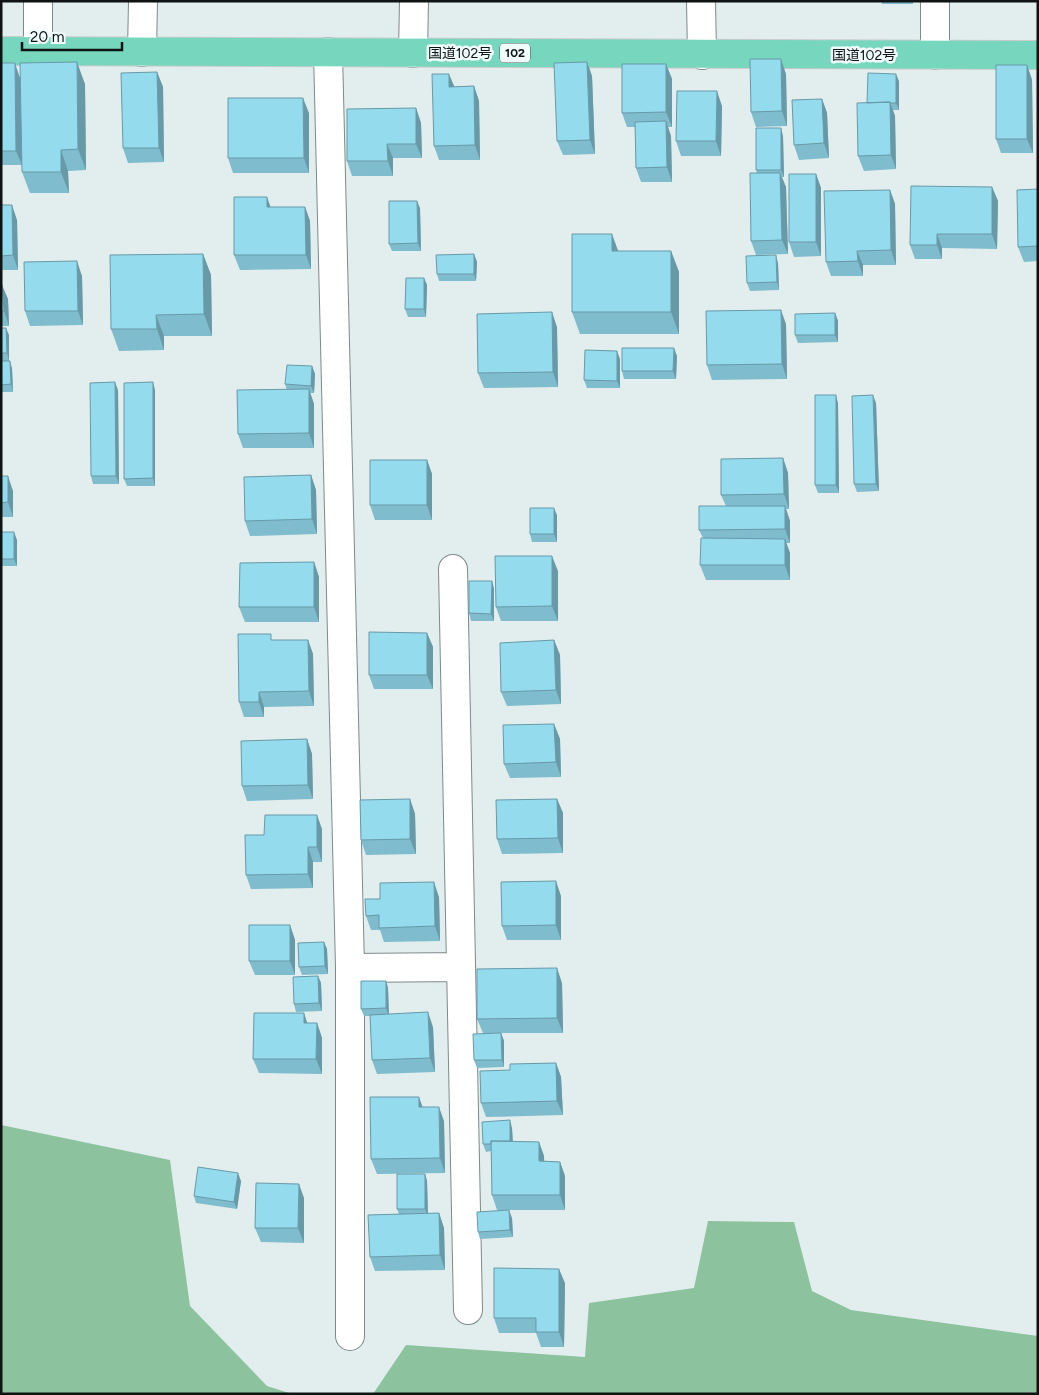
<svg xmlns="http://www.w3.org/2000/svg" width="1039" height="1395" font-family="Figtree,'Noto Sans JP',sans-serif">
<rect width="100%" height="100%" fill="#e2eeee"/>
<path fill="#8dc29f" d="M1 1125 170 1160 190 1306 267 1386 292 1394H1Z
M708 1221 794 1222 812 1291 851 1310 1038 1336V1394H373L406 1345 585 1357 589 1303 694 1288Z"/>
<g fill="none" stroke-linecap="round" stroke-linejoin="round">
<defs>
<path id="minor" d="M701 1 702 55
M935 1V55
M38 51V1
M142 52 143 1
M328 52 350 968V1336
M413 53 414 1
M453 569 468 1310
M350 968 461 967"/>
<path id="highway" d="M1 51 1038 55"/>
</defs>
<use href="#minor" stroke="#7e8989" stroke-width="30"/>
<use href="#highway" stroke="#cacbcb" stroke-width="30"/>
<use href="#minor" stroke="#fff" stroke-width="28"/>
<use href="#highway" stroke="#77d7be" stroke-width="28"/>
</g>
<path fill="#7fbccd" d="M881 1H913V4H882Z
M587 62 592 76 595 154 563 155 557 141Z
M1 63 20 77 85 84 86 170 68 171 69 193H30L22 172V165H1Z
M666 64 672 79V127H668L671 136 672 182H641L636 168 635 127H627L622 113Z
M1027 65 1032 80 1033 153H1001L996 139Z
M157 72 163 87 164 162 128 163 123 148Z
M786 74 787 126 756 127 751 112Z
M899 81V110H893L895 116 896 169 864 171 858 156 867 103Z
M474 86 479 101 480 160H439L434 146 454 87Z
M822 99 827 113 829 158 799 160 794 145Z
M722 106 721 156H681L676 141Z
M416 108 421 123 422 158H393V176H352L347 161Z
M309 113V173H233L228 158Z
M783 136 784 177H782L786 187 788 254 756 255 751 241 757 173 756 170Z
M816 174 821 188V256L794 257 789 242Z
M992 187 998 201 997 249 942 248V259H915L910 245Z
M1038 189V261L1024 262 1018 247Z
M890 190 895 204 896 265H863V276H831L826 262Z
M1 205 17 220 18 270H1Z
M271 207H305L310 221 311 269 240 270 234 255Z
M420 208 421 251H392L389 244Z
M671 251 679 272V334H580L572 312Z
M203 254 211 275 212 336H164V350L119 351 111 329Z
M474 254 477 262 476 281H439L437 274Z
M778 263 779 290 750 291 747 283Z
M82 276 83 325 30 326 25 311Z
M424 278 427 285 426 317H408L405 309Z
M1 285 8 299 9 326H1Z
M835 313 838 321V342L798 343 795 335Z
M786 324 787 379 712 380 707 365Z
M557 327 558 387 484 388 478 373Z
M1 328 9 335V361H1Z
M677 356 676 379H624L622 371Z
M620 359V388H587L584 380Z
M1 361 12 368 13 392H1Z
M312 366 315 374 314 393H310L314 404V448H243L238 434 287 390 285 384Z
M118 390 119 484H93L91 476Z
M155 390V486H127L124 479Z
M838 403 839 493H818L815 485Z
M876 403 879 491 857 492 854 484Z
M783 458 788 473 789 509H786L790 521V543H786L790 553V580H706L700 565 703 538 699 530 726 506 721 495Z
M427 460 432 474V520H375L370 505Z
M311 475 316 490 317 534 250 536 245 521Z
M1 476 13 491V517H1Z
M557 515V542H532L530 534Z
M1 532 17 540V566H1Z
M314 562 319 577V622H245L239 607Z
M558 571V621H501L496 607Z
M492 581 494 589V621H471L469 613Z
M427 633 433 647V689H374L369 675Z
M274 640H308L313 654 314 706 264 707V717H244L239 702Z
M554 640 560 655 561 704 507 706 501 692Z
M554 724 560 739 561 777 510 778 504 764Z
M307 739 312 754 313 799 247 801 242 786Z
M410 799 415 814 416 854 366 855 361 840Z
M557 799 563 813V853L502 854 497 839Z
M322 829V862H313V888L251 889 246 875 264 835Z
M561 896V940H507L502 926Z
M439 897 440 941 384 942 380 930H371L366 916Z
M290 925 295 940V975H255L249 961Z
M324 942 327 949 328 974 302 975 299 967Z
M318 976 321 983 322 1011 296 1012 294 1004Z
M386 981 388 988 389 1014 433 1027 435 1072 377 1074 372 1060 370 1016H364L361 1009Z
M562 983 563 1033H483L477 1019Z
M317 1023 322 1038V1074L259 1073 253 1059Z
M501 1033 504 1041V1067L477 1068 474 1060Z
M556 1063 561 1077 563 1115 486 1117 481 1103 510 1070Z
M444 1121 445 1173 377 1174 371 1159Z
M512 1128 513 1141 539 1142 544 1156V1161L560 1162 565 1176V1210H497L492 1195 491 1151 486 1152 483 1144Z
M425 1174 427 1181 428 1214 439 1213 444 1228 445 1270 375 1271 370 1257 399 1214 397 1209Z
M241 1181 237 1209 196 1203 194 1196Z
M304 1198V1243L261 1242 255 1228Z
M512 1218 513 1237 480 1239 478 1232Z
M565 1283 564 1347H541L536 1333H499L494 1318Z"/>
<path fill="#6899a7" d="M781 59 786 74 787 126 782 111Z
M77 62 85 84 86 170 78 149Z
M587 62 592 76 595 154 590 140Z
M15 63 20 78 22 165 16 151Z
M666 64 672 79V127L666 112Z
M1027 65 1032 80 1033 153 1027 139Z
M157 72 163 87 164 162 159 148Z
M449 74 455 88 449 87Z
M896 74 899 81V110L896 103Z
M474 86 479 101 480 160 475 145Z
M717 91 722 106 721 156 716 141Z
M303 98 309 113V173L304 158Z
M822 99 827 113 829 158 824 143Z
M890 102 895 116 896 169 891 155Z
M416 108 421 123 422 158 416 144Z
M666 121 671 136 672 182 667 167Z
M781 128 783 136 784 177 781 170Z
M387 144 393 158V176L388 161Z
M61 150 68 171 69 193 61 172Z
M780 173 786 187 788 254 782 240Z
M816 174 821 188V256L816 242Z
M992 187 998 201 997 249 992 234Z
M890 190 895 204 896 265 891 250Z
M267 197 272 211 267 207Z
M417 201 420 208 421 251 418 243Z
M12 205 17 220 18 270 13 255Z
M305 207 310 221 311 269 306 255Z
M612 234 620 256 612 251Z
M937 234 942 248V259L937 245Z
M671 251 679 272V334L671 312Z
M857 251 863 265V276L858 261Z
M203 254 211 275 212 336 204 314Z
M474 254 477 262 476 281 474 274Z
M776 255 778 263 779 290 777 282Z
M77 261 82 276 83 325 78 311Z
M424 278 427 285 426 317 424 309Z
M2 285 8 299 9 326 4 311Z
M781 310 786 324 787 379 782 364Z
M552 312 557 327 558 387 553 372Z
M835 313 838 321V342L835 335Z
M156 315 164 336V350L157 329Z
M6 328 9 335V361L7 353Z
M674 348 677 356 676 379 673 371Z
M617 351 620 359V388L617 381Z
M10 361 12 368 13 392 11 384Z
M312 366 315 374 314 393 311 386Z
M115 382 118 390 119 484 116 476Z
M153 382 155 390V486L153 478Z
M309 389 314 404V448L309 433Z
M836 395 838 403 839 493 836 485Z
M873 395 876 403 879 491 876 484Z
M783 458 788 473 789 509 784 494Z
M427 460 432 474V520L427 505Z
M311 475 316 490 317 534 312 519Z
M8 476 13 491V517L8 502Z
M785 506 790 521V543L785 529Z
M554 508 557 515V542L554 534Z
M14 532 17 540V566L14 559Z
M785 539 790 553V580L785 565Z
M552 556 558 571V621L552 606Z
M314 562 319 577V622L314 607Z
M492 581 494 589V621L491 614Z
M427 633 433 647V689L427 675Z
M308 640 313 654 314 706 309 691Z
M554 640 560 655 561 704 556 690Z
M259 692 264 707V717L259 702Z
M554 724 560 739 561 777 556 762Z
M307 739 312 754 313 799 308 785Z
M410 799 415 814 416 854 410 839Z
M557 799 563 813V853L558 838Z
M317 815 322 829V862L317 847Z
M308 847 313 862V888L308 874Z
M556 881 561 896V940L556 925Z
M434 882 439 897 440 941 435 926Z
M290 925 295 940V975L290 961Z
M324 942 327 949 328 974 325 966Z
M557 968 562 983 563 1033 557 1018Z
M318 976 321 983 322 1011 319 1003Z
M386 981 388 988 389 1016 386 1008Z
M428 1012 433 1027 435 1072 430 1058Z
M304 1013 309 1028 304 1023Z
M317 1023 322 1038V1074L316 1059Z
M501 1033 504 1041V1067L502 1060Z
M556 1063 561 1077 563 1115 557 1101Z
M419 1097 424 1111 419 1107Z
M439 1107 444 1121 445 1173 440 1158Z
M510 1120 512 1128 513 1151 510 1143Z
M539 1142 544 1156 545 1176 539 1161Z
M560 1162 565 1176V1210L560 1195Z
M238 1173 241 1181 237 1209 234 1202Z
M425 1174 427 1181 428 1216 425 1209Z
M299 1184 304 1198V1243L298 1228Z
M509 1210 512 1218 513 1237 510 1230Z
M439 1213 444 1228 445 1270 440 1255Z
M559 1269 565 1283 564 1347 559 1332Z"/>
<path fill="#94dbee" stroke="#6899a7" d="M750 59H781L782 111 751 112Z
M77 62 78 149 61 150V172H22L20 63Z
M587 62 590 140 557 141 554 63Z
M1 63H15L16 151H1Z
M622 64H666V112L622 113Z
M996 65H1027V139H996Z
M157 72 159 148H123L121 73Z
M868 73 896 74V103H890V102L867 103Z
M432 74H449V87L474 86 475 145 434 146Z
M677 91H717L716 141H676Z
M228 98H303L304 158H228Z
M822 99 824 143 794 145 792 100Z
M890 102 891 155 858 156 857 103Z
M416 108V144H387L388 161H347V109Z
M666 121 667 167 636 168 635 122Z
M756 128H781V170H756Z
M750 173H780L782 240 751 241Z
M789 174H816V242H789Z
M911 186 992 187V234H937V245H910Z
M1038 189V246L1018 247 1017 190Z
M890 190 891 250 857 251 858 261 826 262 824 191Z
M234 197H267V207H305L306 255H234Z
M389 201H417L418 243 389 244Z
M1 205H12L13 255 1 256Z
M572 234H612V251H671V312H572Z
M203 254 204 314 156 315 157 329H111L110 255Z
M474 254V274H437L436 255Z
M776 255 777 282 747 283 746 256Z
M77 261 78 311H25L24 262Z
M406 278H424V309H405Z
M1 285H2L4 311H1Z
M781 310 782 364 707 365 706 311Z
M552 312 553 372 478 373 477 314Z
M835 313V335H795V314Z
M1 328H6L7 353H1Z
M622 348H674L673 371H622Z
M585 350 617 351V381L584 380Z
M1 361H10L11 384 1 385Z
M287 365 312 366 311 386 285 384Z
M115 382 116 476H91L90 383Z
M153 382V478L124 479V383Z
M309 389V433L238 434 237 390Z
M815 395H836V485H815Z
M873 395 876 484H854L852 396Z
M783 458 784 494 721 495V459Z
M370 460H427V505H370Z
M311 475 312 519 245 521 244 477Z
M1 476H8V502L1 503Z
M699 506H785V529L699 530Z
M530 508H554V534H530Z
M1 532H14V559H1Z
M701 538 785 539V565H700Z
M495 556H552V606L496 607Z
M314 562V607H239L240 563Z
M469 581H492L491 614 469 613Z
M369 632 427 633V675H369Z
M238 634H271V640H308L309 691 259 692V702H239Z
M554 640 556 690 501 692 500 643Z
M554 724 556 762 504 764 503 725Z
M307 739 308 785 242 786 241 741Z
M410 799V839L361 840 360 800Z
M557 799 558 838 497 839 496 800Z
M265 815H317V847H308V874L246 875 245 835H264Z
M556 881V925L502 926 501 882Z
M434 882 435 926 379 928V915L366 916 365 899H380V883Z
M249 925H290V961H249Z
M324 942 325 966 299 967 298 943Z
M557 968V1018L477 1019V969Z
M318 976 319 1003 294 1004 293 977Z
M361 981H386V1008L361 1009Z
M428 1012 430 1058 372 1060 370 1015Z
M254 1013H304V1023H317L316 1059H253Z
M501 1033 502 1060H474L473 1034Z
M556 1063 557 1101 481 1103 480 1071 510 1070V1064Z
M370 1097H419V1107H439L440 1158 371 1159Z
M510 1120V1141H491V1144H483L482 1122Z
M491 1141 539 1142V1161L560 1162V1195H492Z
M198 1167 238 1173 234 1202 194 1196Z
M397 1174H425V1209H397Z
M256 1183 299 1184 298 1228H255Z
M509 1210 510 1230 478 1232 477 1212Z
M439 1213 440 1255 370 1257 368 1215Z
M494 1268 559 1269V1332H536V1318H494Z"/>
<g text-anchor="middle" dominant-baseline="central" stroke-width="5" stroke-linejoin="round" paint-order="stroke">
<rect fill="#f0fcfb" stroke="#525959" stroke-width="1" x="500" y="43.5" width="30" height="19" rx="4"/>
<g font-size="12" font-weight="bold" fill="#0f1313">
<text x="515" y="53">102</text>
</g>
<g font-size="14" fill="#0f1313" stroke="#f0fcfb">
<text x="460" y="53">国道102号</text>
<text x="864" y="55">国道102号</text>
</g>
</g>
<rect width="1039" height="1395" fill="none" stroke="#0f1313" stroke-width="5"/>
<path d="M22 42v8h100v-8" fill="none" stroke="#0f1313" stroke-width="2.5"/>
<text x="30" y="42" font-size="15" fill="#0f1313" stroke="#f0fcfb" stroke-width="4" paint-order="stroke">20 m</text>
</svg>
